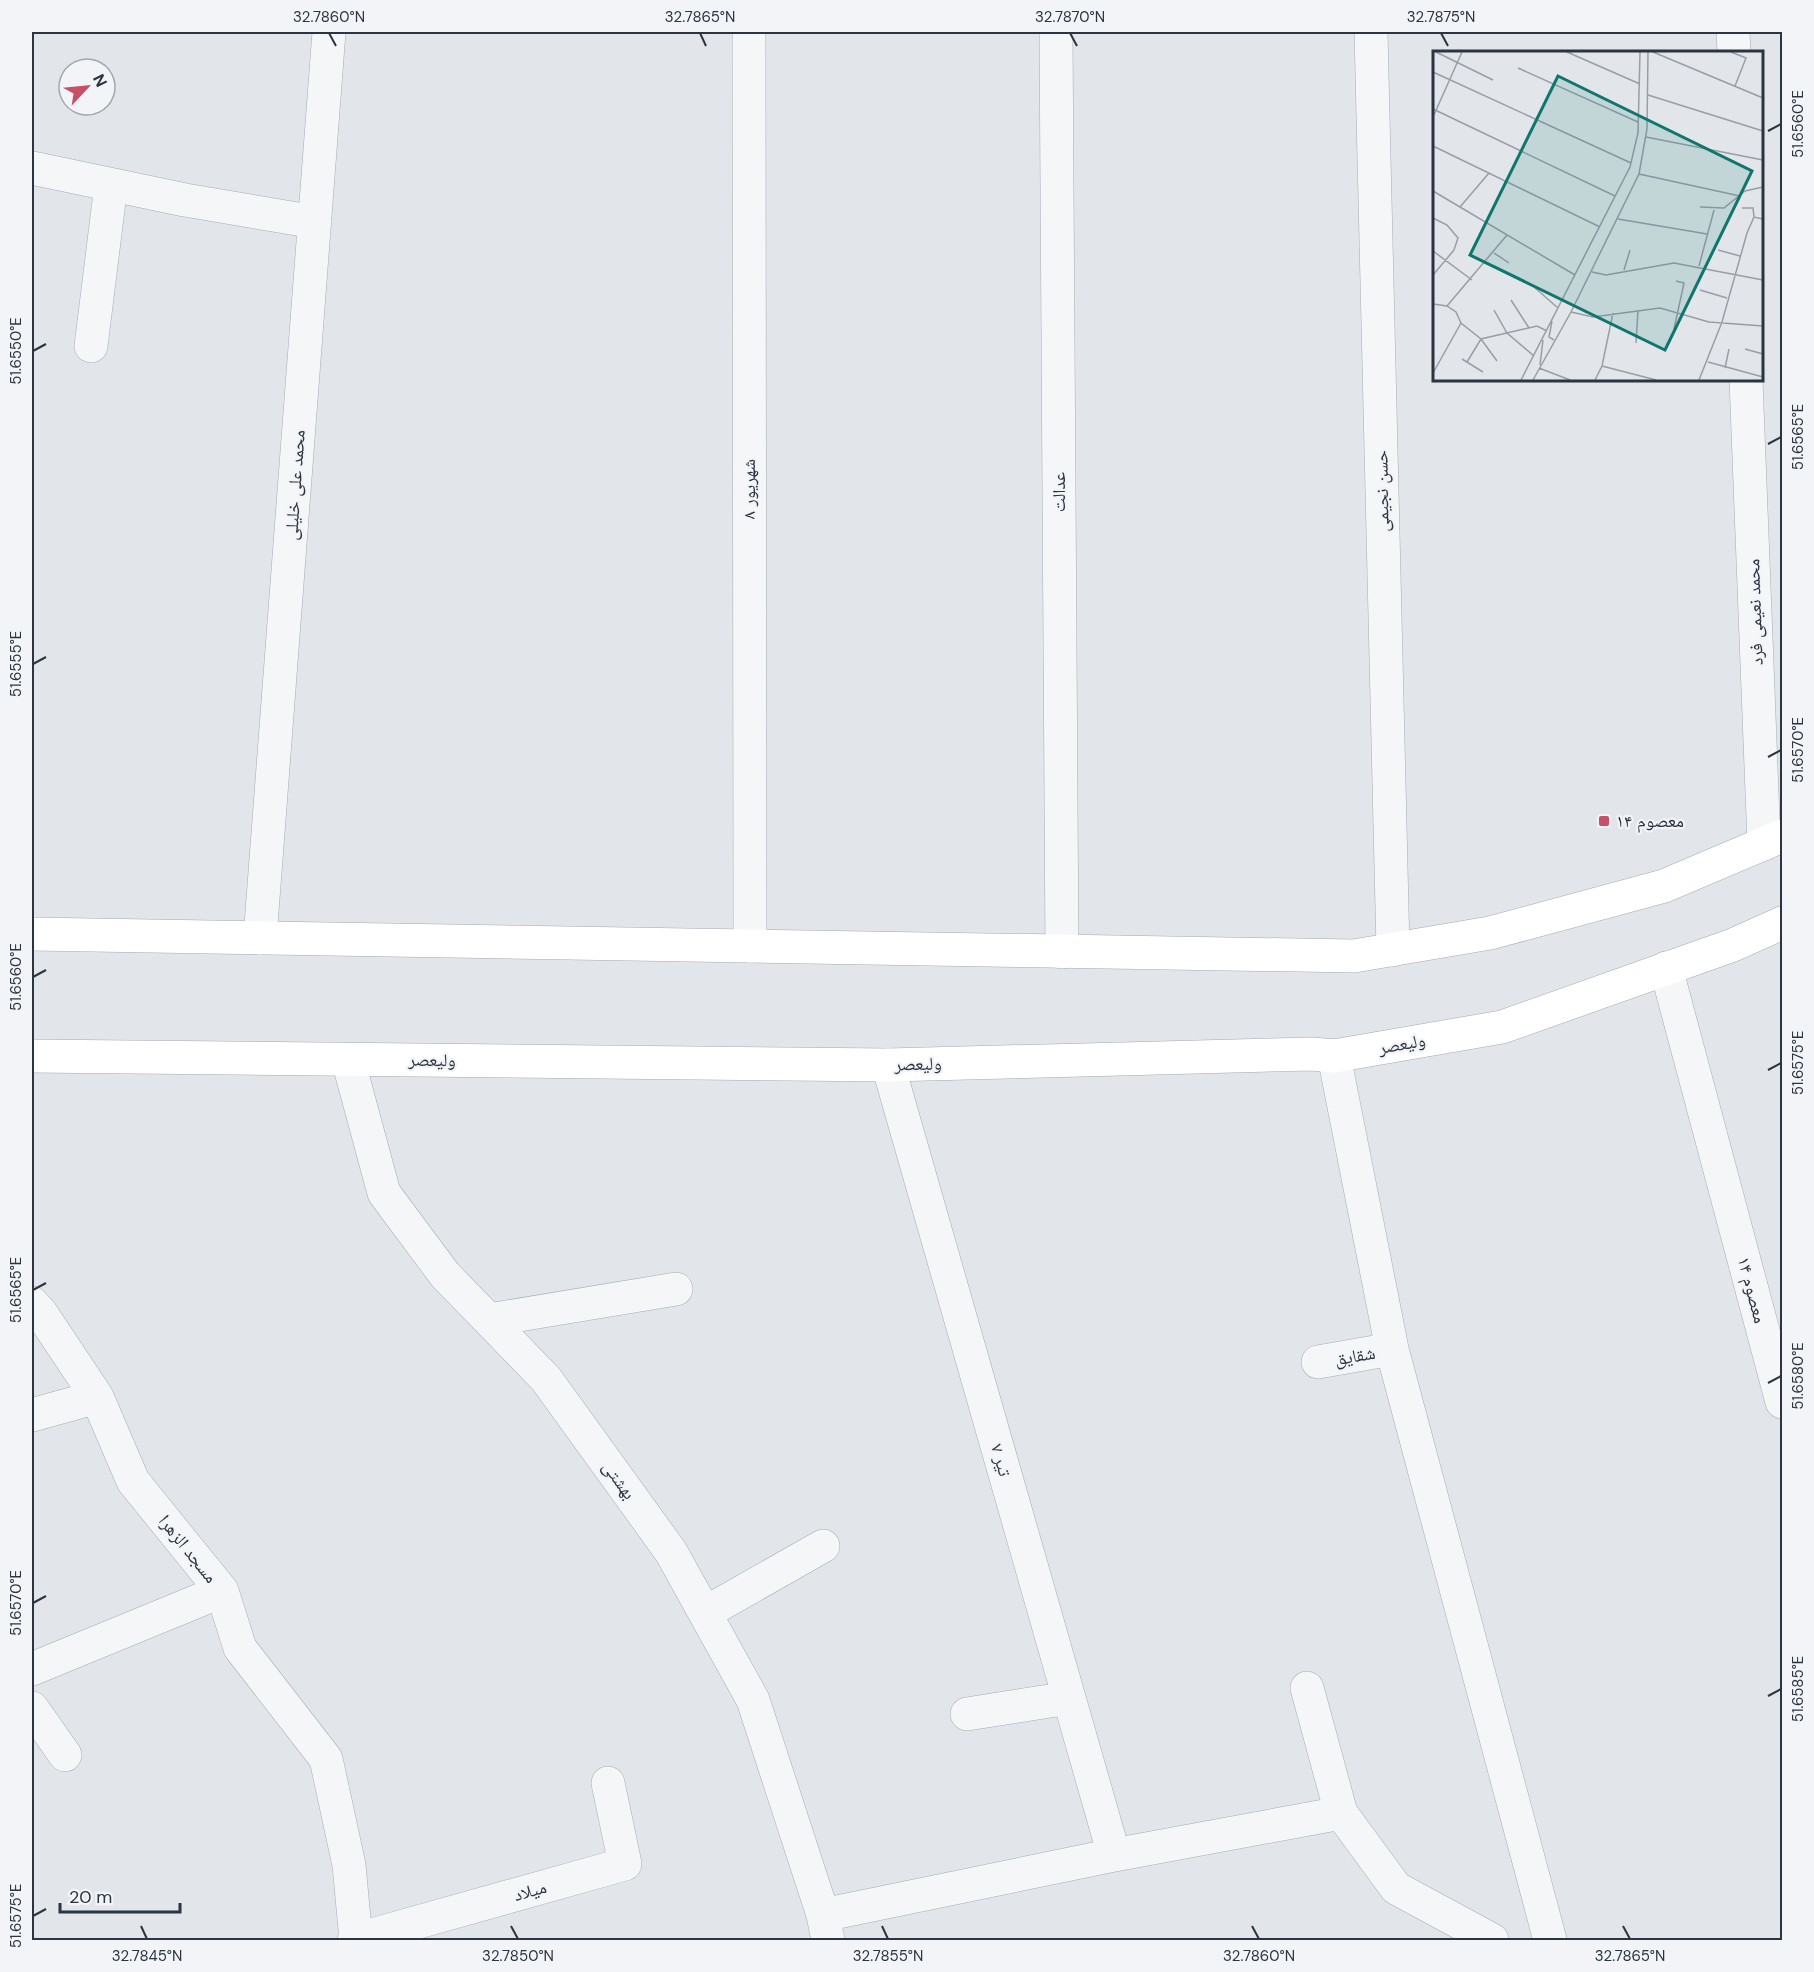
<svg xmlns="http://www.w3.org/2000/svg" width="1814" height="1972" font-family="'DM Sans','Noto Naskh Arabic',sans-serif">
<rect width="100%" height="100%" fill="#e2e5ea"/>
<g fill="none" stroke-linecap="round" stroke-linejoin="round">
<defs>
<path id="minor" d="M749 32 750 946
M1056 32 1062 952
M1371 32 1393 950
M1733 32 1734 52
M32 168 185 200 315 222
M91 346 111 185
M1746 380 1764 844
M260 938 329 32
M1666 968 1782 1402
M1334 1056 1392 1349 1550 1940
M348 1060 384 1193 445 1275 546 1379 671 1552 753 1700 823 1915 828 1940
M888 1065 1114 1855
M32 1303 41 1313 97 1397 133 1481 222 1591 240 1648 326 1759 349 1865 356 1940
M489 1320 676 1289
M1318 1362 1392 1349
M32 1415 97 1397
M705 1613 823 1546
M32 1669 222 1591
M1307 1688 1341 1813 1396 1888 1492 1940
M32 1708 65 1755
M967 1714 1069 1698
M823 1915 1114 1855 1341 1813
M354 1940 625 1864 608 1783"/>
<path id="major" d="M32 934 1354 956 1490 933 1664 886 1782 836
M32 1056 888 1065 1312 1054 1334 1056 1502 1027 1733 945 1782 923"/>
</defs>
<use href="#minor" stroke="#a7acb4" stroke-width="34"/>
<use href="#major" stroke="#a2aab5" stroke-width="34"/>
<use href="#minor" stroke="#f5f6f8" stroke-width="33"/>
<use href="#major" stroke="#fff" stroke-width="33"/>
</g>
<path fill="none" stroke="#2b3441" stroke-width="2" d="M329 33 336 46M700 33 706 46M1070 33 1077 46M1441 33 1448 46M1768 131 1781 124M33 351 46 344M1768 444 1781 437M33 664 46 657M1768 757 1781 750M33 977 46 970M1768 1070 1781 1063M33 1290 46 1283M1768 1383 1781 1376M33 1603 46 1596M1768 1696 1781 1689M33 1916 46 1909M141 1926 147 1939M511 1926 518 1939M882 1926 888 1939M1252 1926 1259 1939M1623 1926 1630 1939"/>
<rect fill="#c74f66" stroke="#f2f4f7" stroke-width="2" x="1598" y="815" width="12" height="12" rx="3"/>
<g text-anchor="middle" dominant-baseline="central" stroke-width="4.5" stroke-linejoin="round" paint-order="stroke">
<g font-size="18" fill="#2b3441" stroke="#f2f4f7">
<text transform="translate(295 485) rotate(-86)">محمد علی خلیلی</text>
<text transform="translate(749 489) rotate(-90)">۸ شهریور</text>
<text transform="translate(1382 491) rotate(-91)">حسن نجیمی</text>
<text transform="translate(1059 492) rotate(-90)">عدالت</text>
<text transform="translate(1755 612) rotate(-92)">محمد نعیمی فرد</text>
<text transform="translate(1402 1044) rotate(-10)">ولیعصر</text>
<text transform="translate(432 1060) rotate(1)">ولیعصر</text>
<text transform="translate(918 1064) rotate(-1)">ولیعصر</text>
<text transform="translate(1752 1290) rotate(75)">۱۴ معصوم</text>
<text transform="translate(1355 1356) rotate(-10)">شقایق</text>
<text transform="translate(1001 1460) rotate(74)">۷ تیر</text>
<text transform="translate(619 1480) rotate(54)">بهشتی</text>
<text transform="translate(188 1549) rotate(51)">مسجد الزهرا</text>
<text transform="translate(530 1891) rotate(-16)">میلاد</text>
</g>
<g font-size="18" fill="#2b3441" stroke="#f2f4f7" text-anchor="start">
<text x="1616" y="821">۱۴ معصوم</text>
</g>
</g>
<g transform="translate(1433 51)">
<rect width="330" height="330" fill="#e2e5ea"/>
<path fill="none" stroke="#999ea6" stroke-width="1.5" d="M3 1 60 29M134 1 207 33M220 1 330 47M298 1 313 7 302 35M85 17 205 71M0 21 198 112M215 44 330 80M0 58 182 145M0 66 29 1M213 86 330 109M0 95 167 176M206 123 307 145M0 140 142 224M27 156 56 122M267 156 291 157 312 140 330 136M309 157H320L321 166M0 167 14 174 25 187 21 199 0 224M185 168 274 183M285 199 307 205M0 200 39 229M61 202 76 212M266 215 281 159M191 219 197 199M159 221 173 224 241 212 330 229M101 236 125 257M267 239 294 247M78 249 96 277M0 253 14 255 23 261 28 272 48 288 64 310M14 255 74 184M61 259 74 282 101 305M138 261 160 266 227 257 276 271 330 275M119 270 116 286 121 289M241 278 251 232 243 230M203 292 205 259M312 298 330 303M29 308 50 321M34 311 48 288 104 275 114 280M275 311 330 326M107 314 110 289M169 315 223 329M106 317 137 329M292 317 296 298M0 322 28 272M88 329 197 116 205 82 207 1M100 329 138 261 206 123 214 78 215 1M162 329 169 315 180 262M266 329 289 271 314 182 321 166 330 168"/>
<path fill="#0f766e" fill-opacity="0.15" stroke="#0f766e" stroke-width="3" d="M125 25 319 120 232 299 37 204Z"/>
<rect width="330" height="330" fill="none" stroke="#2b3441" stroke-width="3"/>
</g>
<rect width="1814" height="1972" fill="none" stroke="#f2f4f7" stroke-width="66"/>
<g transform="translate(87 87) rotate(64)"><circle r="28" fill="#f2f4f7" stroke="#a2a7ae" stroke-width="1.5"/>
<path d="M0-4.5L10 22L0 15L-10 22Z" fill="#c74f66"/>
<text y="-9" font-size="16" font-weight="bold" text-anchor="middle" fill="#2b3441">N</text>
</g>
<path d="M60 1903v9h120v-9" fill="none" stroke="#2b3441" stroke-width="3"/>
<text x="69" y="1903" font-size="18" fill="#2b3441" stroke="#f2f4f7" stroke-width="4.5" paint-order="stroke">20 m</text>
<rect x="33" y="33" width="1748" height="1906" fill="none" stroke="#2b3441" stroke-width="2"/>
<g font-size="15" text-anchor="middle" fill="#2b3441">
<text x="329" y="22">32.7860°N</text>
<text x="700" y="22">32.7865°N</text>
<text x="1070" y="22">32.7870°N</text>
<text x="1441" y="22">32.7875°N</text>
<text transform="translate(1798 124) rotate(-90)" y="5">51.6560°E</text>
<text transform="translate(16 351) rotate(-90)" y="5">51.6550°E</text>
<text transform="translate(1798 437) rotate(-90)" y="5">51.6565°E</text>
<text transform="translate(16 664) rotate(-90)" y="5">51.6555°E</text>
<text transform="translate(1798 750) rotate(-90)" y="5">51.6570°E</text>
<text transform="translate(16 977) rotate(-90)" y="5">51.6560°E</text>
<text transform="translate(1798 1063) rotate(-90)" y="5">51.6575°E</text>
<text transform="translate(16 1290) rotate(-90)" y="5">51.6565°E</text>
<text transform="translate(1798 1376) rotate(-90)" y="5">51.6580°E</text>
<text transform="translate(16 1603) rotate(-90)" y="5">51.6570°E</text>
<text transform="translate(1798 1689) rotate(-90)" y="5">51.6585°E</text>
<text transform="translate(16 1916) rotate(-90)" y="5">51.6575°E</text>
<text x="147" y="1961">32.7845°N</text>
<text x="518" y="1961">32.7850°N</text>
<text x="888" y="1961">32.7855°N</text>
<text x="1259" y="1961">32.7860°N</text>
<text x="1630" y="1961">32.7865°N</text>
</g>
</svg>
